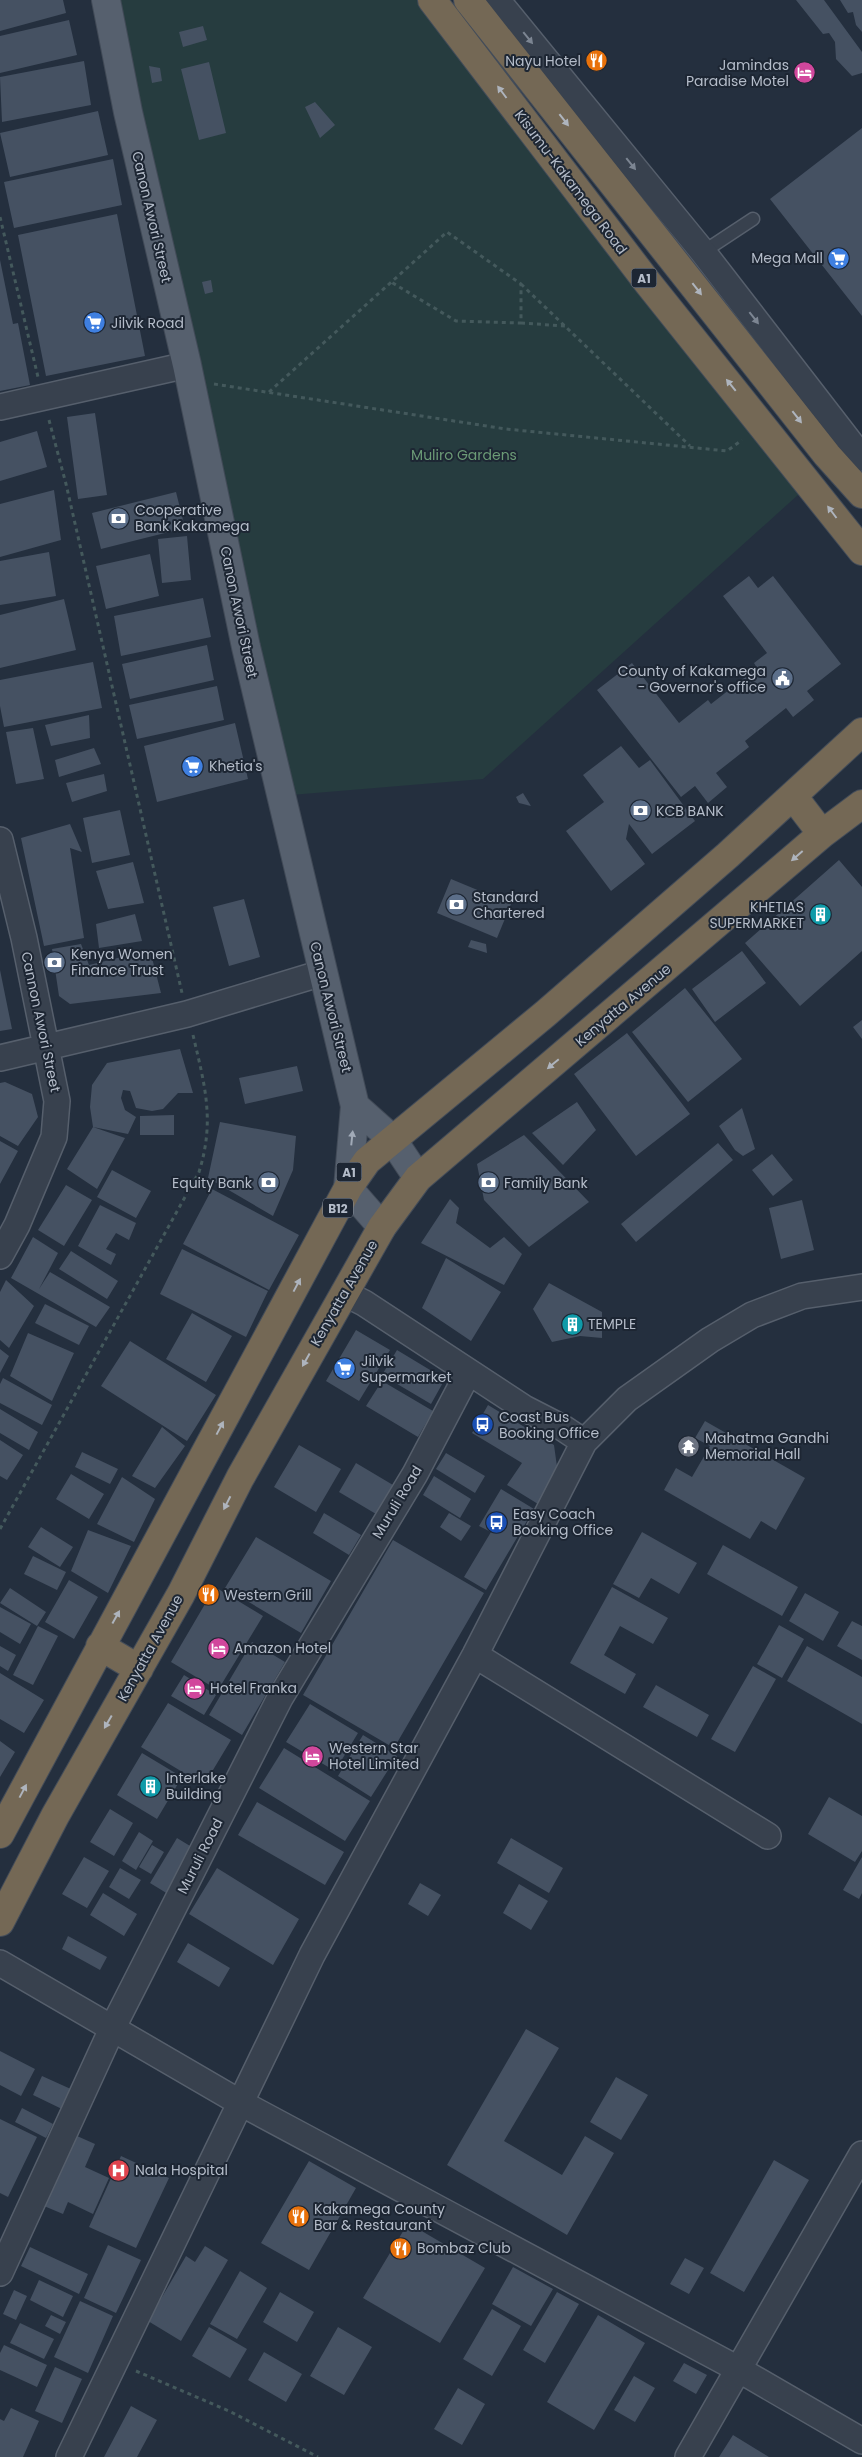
<svg xmlns="http://www.w3.org/2000/svg" width="862" height="2457" font-family="Poppins,sans-serif">
<rect width="100%" height="100%" fill="#242f3e"/>
<path fill="#263c3f" d="M104 0H429L809 485 483 779 279 796Z"/>
<path fill="#455162" d="M0 0H63L66 13 0 31Z
M796 0H824L862 52V73L852 76 836 59 835 42 829 33 823 34Z
M840 0H862V32L856 25 853 12 848 13Z
M69 20 77 55 0 73V36Z
M203 26 207 40 183 47 179 32Z
M84 61 91 105 2 122 0 77Z
M209 62 226 133 199 140 181 69Z
M149 66 160 68 162 81 152 83Z
M315 102 335 125 320 138 305 107Z
M98 111 108 155 10 177 0 133Z
M862 128V316L770 199Z
M113 159 122 205 14 228 4 182Z
M117 214 145 356 46 376 18 235Z
M0 260 13 324 18 323 30 385 0 391Z
M211 280 213 292 205 294 202 282Z
M95 413 107 495 78 499 67 417Z
M37 431 47 467 0 481V442Z
M54 490 61 540 0 557V504Z
M176 492 185 528 101 549 92 513Z
M187 536 191 580 162 583 158 539Z
M49 552 56 596 0 605V561Z
M150 554 159 596 106 609 96 566Z
M749 576 758 588 773 576 841 664 807 691 814 700 793 717 786 708 745 741 749 747 716 773 727 787 708 803 695 786 681 797 597 690 632 663 679 723 708 700 711 704 757 668 754 663 767 653 723 596Z
M203 598 211 637 121 656 114 616Z
M64 599 76 650 0 668V615Z
M207 645 214 680 130 699 122 664Z
M93 662 102 708 4 727 0 706V680Z
M217 686 224 720 137 739 129 705Z
M89 715 90 738 51 746 45 725Z
M235 723 248 779 157 802 144 746Z
M33 728 44 779 16 784 6 732Z
M621 746 639 768 650 760 695 821 652 854 629 824 626 839 645 864 611 891 566 831 604 802 583 775Z
M94 748 101 764 59 777 55 760Z
M104 774 107 791 72 802 66 783Z
M523 793 531 806 519 803 516 797Z
M120 810 130 855 92 863 83 818Z
M70 824 82 852 70 848 84 938 44 946 21 838Z
M839 860 862 887V951L800 1006 745 943Z
M133 862 144 903 108 909 96 871Z
M451 879 511 904 497 938 437 913Z
M244 899 260 957 229 966 213 907Z
M135 914 142 941 99 948 96 924Z
M471 940 486 944 487 953 468 947Z
M81 944 89 965 150 950 161 993 70 1004 59 996 52 949Z
M742 951 766 983 715 1022 692 989Z
M0 970 12 1029 0 1031Z
M685 988 742 1059 688 1102 632 1032Z
M862 1020V1039L853 1027Z
M627 1033 690 1114 636 1156 574 1074Z
M180 1049 193 1093H178L163 1109 152 1111 136 1108 130 1091 123 1090 121 1098 125 1110 136 1117 128 1134 93 1127 90 1107 92 1085 107 1063Z
M297 1066 303 1091 245 1104 239 1078Z
M5 1082 32 1094 38 1117 18 1146 0 1136V1083Z
M577 1102 596 1130 563 1165 532 1133Z
M742 1108 755 1149 743 1156 735 1150 719 1126Z
M174 1115V1135H140V1116Z
M220 1122 296 1136 293 1170 273 1216 208 1178Z
M93 1127 125 1138 97 1189 67 1169Z
M524 1135 589 1202 529 1247 484 1200 477 1164Z
M0 1141 18 1151 0 1184Z
M718 1143 733 1160 636 1242 621 1224Z
M772 1154 793 1180 773 1196 752 1170Z
M112 1170 151 1191 136 1218 97 1197Z
M66 1185 92 1200 64 1246 38 1230Z
M212 1189 299 1235 269 1290 183 1244Z
M450 1199 459 1208 456 1223 490 1248 504 1237 522 1254 504 1285 421 1243Z
M802 1200 814 1250 781 1259 769 1208Z
M100 1205 136 1223 129 1240 116 1233 106 1249 116 1254 111 1265 78 1246Z
M33 1237 58 1253 39 1289 50 1272 110 1307 96 1327 11 1278Z
M182 1249 268 1291 246 1337 160 1294Z
M71 1251 118 1281 107 1299 59 1269Z
M446 1258 501 1292 471 1341 422 1308Z
M6 1280 34 1306 9 1348 0 1340V1292Z
M549 1283 602 1312V1338L580 1336 552 1342 533 1309Z
M45 1304 89 1326 79 1345 35 1323Z
M192 1313 232 1336 206 1382 166 1359Z
M356 1330 390 1350 359 1401 326 1381Z
M28 1333 74 1353 52 1401 10 1376Z
M130 1341 216 1395 187 1441 101 1386Z
M0 1349 9 1356 0 1373Z
M397 1350 445 1379 431 1404 382 1375Z
M3 1378 52 1405 42 1425 0 1403V1384Z
M382 1381 433 1411 418 1437 366 1406Z
M488 1405 554 1445 558 1474 538 1504 507 1485 522 1463 472 1433Z
M0 1409 38 1432 29 1450 0 1433Z
M705 1421 805 1478 776 1530 761 1521 750 1539 664 1490 676 1468 692 1477 710 1446 695 1438Z
M162 1427 185 1446 155 1488 132 1476Z
M0 1440 23 1455 7 1480 0 1476Z
M299 1445 341 1469 316 1512 274 1487Z
M82 1452 118 1469 110 1484 75 1467Z
M446 1453 485 1476 475 1493 436 1469Z
M356 1463 393 1485 376 1514 339 1492Z
M71 1474 104 1494 89 1519 56 1499Z
M434 1476 471 1499 460 1518 423 1495Z
M122 1477 155 1499 134 1542 97 1524Z
M501 1489 534 1509 486 1590 464 1577 491 1532 479 1526Z
M324 1513 361 1535 349 1555 313 1533Z
M449 1513 471 1526 461 1541 440 1527Z
M41 1527 73 1547 60 1567 28 1547Z
M88 1530 131 1546 108 1593 71 1571Z
M642 1532 697 1563 679 1594 651 1578 639 1598 613 1584Z
M256 1537 331 1581 301 1633 225 1588Z
M393 1540 484 1593 394 1748 303 1695Z
M723 1545 798 1587 782 1616 707 1574Z
M33 1556 66 1572 57 1590 24 1574Z
M69 1580 98 1597 74 1639 45 1622Z
M215 1587 263 1616 218 1690 171 1662Z
M612 1587 668 1618 653 1644 620 1626 604 1655 636 1674 625 1694 570 1663Z
M10 1588 46 1612 37 1626 0 1603Z
M805 1593 839 1612 823 1641 789 1621Z
M0 1607 31 1624 20 1644 0 1632Z
M852 1621 862 1626V1660L837 1646Z
M779 1625 804 1639 782 1678 757 1664Z
M38 1626 58 1636 33 1685 13 1675Z
M252 1642 285 1662 242 1735 209 1715Z
M0 1646 16 1655 8 1671 0 1666Z
M807 1646 862 1677V1724L787 1681Z
M753 1666 776 1679 735 1752 711 1739Z
M0 1673 44 1700 24 1733 0 1719Z
M184 1675 216 1695 204 1715 171 1696Z
M656 1685 709 1715 697 1737 643 1707Z
M168 1703 231 1740 204 1785 141 1747Z
M310 1704 358 1733 335 1771 286 1742Z
M363 1735 397 1756 371 1797 338 1776Z
M0 1741 15 1752 0 1777Z
M284 1748 370 1801 345 1841 259 1788Z
M142 1753 182 1777 157 1819 117 1795Z
M829 1797 862 1816V1851L855 1862 808 1834Z
M257 1802 344 1852 325 1885 238 1835Z
M110 1809 133 1823 114 1856 90 1842Z
M139 1832 153 1841 136 1870 122 1861Z
M177 1838 195 1849 168 1894 150 1883Z
M511 1838 563 1868 549 1893 497 1863Z
M152 1845 164 1852 151 1874 139 1867Z
M84 1857 109 1871 87 1908 62 1894Z
M862 1857V1893L859 1899 843 1890Z
M120 1868 141 1880 129 1899 109 1887Z
M217 1868 299 1919 273 1965 189 1914Z
M420 1883 441 1895 428 1916 408 1904Z
M519 1884 548 1901 531 1930 503 1913Z
M103 1893 137 1914 124 1936 90 1915Z
M68 1936 107 1957 100 1970 62 1949Z
M188 1943 230 1968 219 1987 177 1962Z
M526 2029 559 2048 504 2141 562 2175 585 2136 614 2153 567 2235 447 2165Z
M0 2051 35 2069 21 2096 0 2085Z
M42 2076 73 2090 64 2110 33 2095Z
M616 2077 648 2095 621 2140 590 2122Z
M22 2108 53 2124 46 2138 15 2122Z
M0 2119 37 2137 8 2197 0 2193Z
M77 2136 95 2144 85 2167 109 2178 93 2214 68 2202 63 2214 44 2206Z
M121 2156 169 2178 136 2248 89 2227Z
M774 2160 809 2180 744 2292 710 2273Z
M309 2161 356 2188 309 2270 261 2243Z
M408 2223 485 2268 440 2343 363 2298Z
M108 2245 141 2260 116 2313 84 2298Z
M205 2246 228 2260 181 2341 148 2321 186 2256 195 2262Z
M30 2247 88 2274 79 2294 21 2266Z
M685 2258 704 2268 689 2294 670 2284Z
M513 2267 553 2289 531 2326 492 2304Z
M240 2271 267 2288 237 2339 210 2324Z
M39 2280 73 2296 63 2317 30 2300Z
M14 2290 27 2296 16 2320 3 2314Z
M280 2292 314 2312 297 2342 263 2322Z
M557 2292 579 2304 545 2363 523 2350Z
M80 2301 113 2316 88 2373 54 2357Z
M492 2309 521 2326 492 2376 463 2359Z
M51 2315 66 2322 60 2334 45 2326Z
M598 2315 645 2343 594 2430 547 2402Z
M20 2323 54 2339 44 2359 10 2343Z
M209 2327 247 2349 230 2378 192 2356Z
M338 2327 372 2347 344 2395 310 2376Z
M4 2345 47 2365 37 2387 0 2370V2353Z
M264 2352 302 2374 286 2402 248 2380Z
M684 2363 707 2375 696 2394 673 2381Z
M55 2367 82 2379 62 2423 35 2411Z
M634 2376 655 2388 635 2422 614 2410Z
M458 2388 485 2404 462 2445 434 2429Z
M131 2406 157 2420 137 2457H104Z
M11 2408 39 2421 23 2457H0V2419L4 2421Z
M733 2435 769 2457H719Z"/>
<g fill="none" stroke-linecap="round" stroke-linejoin="round">
<defs>
<path id="lane" d="M703 252 753 219"/>
<path id="street" d="M497 0 703 252 862 458
M0 407 187 365
M0 840 24 938 57 1101 54 1137 17 1225 0 1256
M0 1058 187 1014 322 973
M344 1293 364 1303 524 1408 563 1428 584 1442 627 1399 710 1340 752 1315 802 1296 862 1287
M475 1655 768 1836
M0 1963 239 2102 738 2369 862 2441
M0 2273 112 2029 280 1698 415 1474 468 1373
M69 2457 312 1955 475 1655 584 1442
M688 2457 862 2154"/>
<path id="primary" d="M106 0 128 112 187 365 246 647 355 1106 348 1188 382 1227
M355 1106 392 1139 418 1178"/>
<path id="highway" d="M432 0 648 283 862 551
M468 0 827 455 862 494
M793 796 822 834
M100 1646 139 1669
M0 1834 348 1188 367 1161 545 1014 728 855 862 732
M0 1922 55 1816 181 1594 240 1478 382 1227 418 1178 822 834 862 804"/>
</defs>
<use href="#lane" stroke="#565f6c" stroke-width="15"/>
<use href="#street" stroke="#565f6c" stroke-width="28"/>
<use href="#primary" stroke="#414a57" stroke-width="30"/>
<use href="#highway" stroke="#434c59" stroke-width="30"/>
<path stroke="#44595c" stroke-width="3" stroke-dasharray="4 4" stroke-linecap="butt" d="M0 217 38 377
M521 284 690 446
M521 323 565 326
M214 384 506 429 727 451 742 440
M269 392 447 232 521 284V323L456 321 391 282
M49 420 66 484 182 993
M0 1529 199 1172C215 1121 205 1086 193 1035
M136 2371 229 2411 318 2457"/>
<use href="#lane" stroke="#38414e" stroke-width="12"/>
<use href="#street" stroke="#38414e" stroke-width="25"/>
<use href="#primary" stroke="#56606e" stroke-width="28"/>
<use href="#highway" stroke="#746855" stroke-width="28"/>
</g>
<defs><path id="oneway-solid" d="M-6-.8H1V-3.2L6.5 0L1 3.2V.8H-6Z" transform="scale(1.25)"/></defs>
<g fill="#7c8592">
<use href="#oneway-solid" transform="translate(528 38) rotate(51)"/>
<use href="#oneway-solid" transform="translate(631 164) rotate(51)"/>
<use href="#oneway-solid" transform="translate(754 318) rotate(52)"/>
</g>
<g fill="#aeb4bd">
<use href="#oneway-solid" transform="translate(502 92) rotate(-127)"/>
<use href="#oneway-solid" transform="translate(564 120) rotate(52)"/>
<use href="#oneway-solid" transform="translate(697 289) rotate(52)"/>
<use href="#oneway-solid" transform="translate(731 385) rotate(-129)"/>
<use href="#oneway-solid" transform="translate(797 417) rotate(52)"/>
<use href="#oneway-solid" transform="translate(832 512) rotate(-127)"/>
<use href="#oneway-solid" transform="translate(797 856) rotate(139)"/>
<use href="#oneway-solid" transform="translate(553 1064) rotate(140)"/>
<use href="#oneway-solid" transform="translate(297 1285) rotate(-62)"/>
<use href="#oneway-solid" transform="translate(306 1360) rotate(119)"/>
<use href="#oneway-solid" transform="translate(220 1428) rotate(-62)"/>
<use href="#oneway-solid" transform="translate(227 1503) rotate(117)"/>
<use href="#oneway-solid" transform="translate(116 1617) rotate(-61)"/>
<use href="#oneway-solid" transform="translate(108 1722) rotate(120)"/>
<use href="#oneway-solid" transform="translate(23 1791) rotate(-62)"/>
</g>
<use fill="#a1aab7" href="#oneway-solid" transform="translate(352 1138) rotate(-84)"/>
<defs>
<symbol id="restaurant-disc" viewBox="-11 -11 22 22"><circle r="9.5" fill="#e8710a" stroke="#1d2633"/><path d="M-5-6h1v4h1v-4h1v4h1v-4h1v5L-1.5 .5V6h-2V.5L-5-1ZM5-6V6H3V1.5H1.5Q1.5-4 5-6Z" fill="#fff"/></symbol>
<symbol id="hotel-disc" viewBox="-11 -11 22 22"><circle r="9.5" fill="#d1479c" stroke="#1d2633"/><path d="M-6-4.5h1.5V1H6V5H4.5V3h-9V5H-6ZM-4 0a1.8 1.8 0 1 1 3.6 0ZM.5 0V-2.5h3Q6-2.5 6 0Z" fill="#fff"/></symbol>
<symbol id="supermarket-disc" viewBox="-11 -11 22 22"><circle r="9.5" fill="#3f7fe0" stroke="#1d2633"/><path d="M-6-5.5h2.5l.6 2H6L4.5 2H-2.5L-4.4-4H-6ZM-1.5 3.2a1.3 1.3 0 1 0 .1 0ZM3 3.2a1.3 1.3 0 1 0 .1 0Z" fill="#fff"/></symbol>
<symbol id="bank-disc" viewBox="-11 -11 22 22"><circle r="9.5" fill="#5c6f8a" stroke="#1d2633"/><path d="M-6-4H6V4H-6ZM0-2.3a2.3 2.3 0 1 0 0 4.6a2.3 2.3 0 1 0 0-4.6Z" fill="#fff"/></symbol>
<symbol id="civic-disc" viewBox="-11 -11 22 22"><circle r="9.5" fill="#5c6f8a" stroke="#1d2633"/><path d="M-.6-6.5H3V-4.5H.6V-3L4-1V1h2V6H-6V1h2V-1L-.6-3ZM-1.2 2.5V6h2.4V2.5Z" fill="#fff"/></symbol>
<symbol id="building-disc" viewBox="-11 -11 22 22"><circle r="9.5" fill="#0f9aa8" stroke="#1d2633"/><path d="M-4-6H4V6H1V3H-1V6H-4ZM-2.5-4.3h1.7v1.8h-1.7ZM.8-4.3h1.7v1.8H.8ZM-2.5-1h1.7V.8h-1.7ZM.8-1h1.7V.8H.8Z" fill="#fff"/></symbol>
<symbol id="bus-disc" viewBox="-11 -11 22 22"><circle r="9.5" fill="#1a4fb4" stroke="#1d2633"/><path d="M-5-6H5V4H4V6H2V4H-2V6H-4V4H-5ZM-3.5-4V0h7V-4ZM-3.5 1.2v1.5H-2V1.2ZM2 1.2v1.5H3.5V1.2Z" fill="#fff"/></symbol>
<symbol id="temple-disc" viewBox="-11 -11 22 22"><circle r="9.5" fill="#6b7280" stroke="#1d2633"/><path d="M0-6L5-2H3V0L6.5 2.5H4V6H1.5V3h-3V6H-4V2.5H-6.5L-3 0V-2H-5Z" fill="#fff"/></symbol>
<symbol id="hospital-disc" viewBox="-11 -11 22 22"><circle r="9.5" fill="#e0444e" stroke="#1d2633"/><path d="M-5-5h3v3.5h4V-5h3V5h-3V1.5h-4V5h-3Z" fill="#fff"/></symbol>
</defs>
<g fill-rule="evenodd">
<use href="#restaurant-disc" x="584" y="48" width="25" height="25"/>
<use href="#hotel-disc" x="792" y="60" width="25" height="25"/>
<use href="#supermarket-disc" x="826" y="246" width="25" height="25"/>
<use href="#supermarket-disc" x="82" y="310" width="25" height="25"/>
<use href="#bank-disc" x="106" y="506" width="25" height="25"/>
<use href="#civic-disc" x="770" y="666" width="25" height="25"/>
<use href="#supermarket-disc" x="180" y="754" width="25" height="25"/>
<use href="#bank-disc" x="628" y="798" width="25" height="25"/>
<use href="#bank-disc" x="444" y="892" width="25" height="25"/>
<use href="#building-disc" x="808" y="902" width="25" height="25"/>
<use href="#bank-disc" x="42" y="950" width="25" height="25"/>
<use href="#bank-disc" x="256" y="1170" width="25" height="25"/>
<use href="#bank-disc" x="476" y="1170" width="25" height="25"/>
<use href="#building-disc" x="560" y="1312" width="25" height="25"/>
<use href="#supermarket-disc" x="332" y="1356" width="25" height="25"/>
<use href="#bus-disc" x="470" y="1412" width="25" height="25"/>
<use href="#temple-disc" x="676" y="1434" width="25" height="25"/>
<use href="#bus-disc" x="484" y="1510" width="25" height="25"/>
<use href="#restaurant-disc" x="196" y="1582" width="25" height="25"/>
<use href="#hotel-disc" x="206" y="1636" width="25" height="25"/>
<use href="#hotel-disc" x="182" y="1676" width="25" height="25"/>
<use href="#hotel-disc" x="300" y="1744" width="25" height="25"/>
<use href="#building-disc" x="138" y="1774" width="25" height="25"/>
<use href="#hospital-disc" x="106" y="2158" width="25" height="25"/>
<use href="#restaurant-disc" x="286" y="2204" width="25" height="25"/>
<use href="#restaurant-disc" x="388" y="2236" width="25" height="25"/>
</g>
<g text-anchor="middle" dominant-baseline="central" stroke-width="4" stroke-linejoin="round" paint-order="stroke">
<g fill="#1d2633" stroke="#878f9c" stroke-width="1">
<rect x="631.5" y="268.5" width="25" height="19" rx="4"/>
<rect x="336.5" y="1162.5" width="25" height="19" rx="4"/>
<rect x="323" y="1198.5" width="30" height="19" rx="4"/>
</g>
<g font-size="12" font-weight="bold" fill="#b4bcc9">
<text x="644" y="278">A1</text>
<text x="349" y="1172">A1</text>
<text x="338" y="1208">B12</text>
</g>
<g font-size="14" fill="#b4bcc9" stroke="#1d2633" text-anchor="start">
<text x="581" y="61" text-anchor="end">Nayu Hotel</text>
<text x="789" y="65" text-anchor="end">Jamindas<tspan x="789" dy="16">Paradise Motel</tspan></text>
<text x="823" y="258" text-anchor="end">Mega Mall</text>
<text x="111" y="323">Jilvik Road</text>
<text x="135" y="510">Cooperative<tspan x="135" dy="16">Bank Kakamega</tspan></text>
<text x="766" y="671" text-anchor="end">County of Kakamega<tspan x="766" dy="16">- Governor's office</tspan></text>
<text x="209" y="766">Khetia's</text>
<text x="656" y="811">KCB BANK</text>
<text x="473" y="897">Standard<tspan x="473" dy="16">Chartered</tspan></text>
<text x="804" y="907" text-anchor="end">KHETIAS<tspan x="804" dy="16">SUPERMARKET</tspan></text>
<text x="71" y="954">Kenya Women<tspan x="71" dy="16">Finance Trust</tspan></text>
<text x="252" y="1183" text-anchor="end">Equity Bank</text>
<text x="504" y="1183">Family Bank</text>
<text x="588" y="1324">TEMPLE</text>
<text x="361" y="1361">Jilvik<tspan x="361" dy="16">Supermarket</tspan></text>
<text x="499" y="1417">Coast Bus<tspan x="499" dy="16">Booking Office</tspan></text>
<text x="705" y="1438">Mahatma Gandhi<tspan x="705" dy="16">Memorial Hall</tspan></text>
<text x="513" y="1514">Easy Coach<tspan x="513" dy="16">Booking Office</tspan></text>
<text x="224" y="1595">Western Grill</text>
<text x="234" y="1648">Amazon Hotel</text>
<text x="210" y="1688">Hotel Franka</text>
<text x="329" y="1748">Western Star<tspan x="329" dy="16">Hotel Limited</tspan></text>
<text x="166" y="1778">Interlake<tspan x="166" dy="16">Building</tspan></text>
<text x="135" y="2170">Nala Hospital</text>
<text x="314" y="2209">Kakamega County<tspan x="314" dy="16">Bar &amp; Restaurant</tspan></text>
<text x="417" y="2248">Bombaz Club</text>
</g>
<g font-size="14" fill="#b4bcc9" stroke="#1d2633">
<text transform="translate(571 182) rotate(53)">Kisumu-Kakamega Road</text>
<text transform="translate(152 217) rotate(77)">Canon Awori Street</text>
<text transform="translate(239 612) rotate(78)">Canon Awori Street</text>
<text transform="translate(623 1005) rotate(-40)">Kenyatta Avenue</text>
<text transform="translate(331 1007) rotate(76)">Canon Awori Street</text>
<text transform="translate(41 1022) rotate(78)">Cannon Awori Street</text>
<text transform="translate(344 1293) rotate(-60)">Kenyatta Avenue</text>
<text transform="translate(397 1502) rotate(-59)">Muruli Road</text>
<text transform="translate(150 1648) rotate(-61)">Kenyatta Avenue</text>
<text transform="translate(200 1856) rotate(-63)">Muruli Road</text>
</g>
<g font-size="14" fill="#6b9a76" stroke="#1d2633">
<text x="464" y="455">Muliro Gardens</text>
</g>
</g>
</svg>
